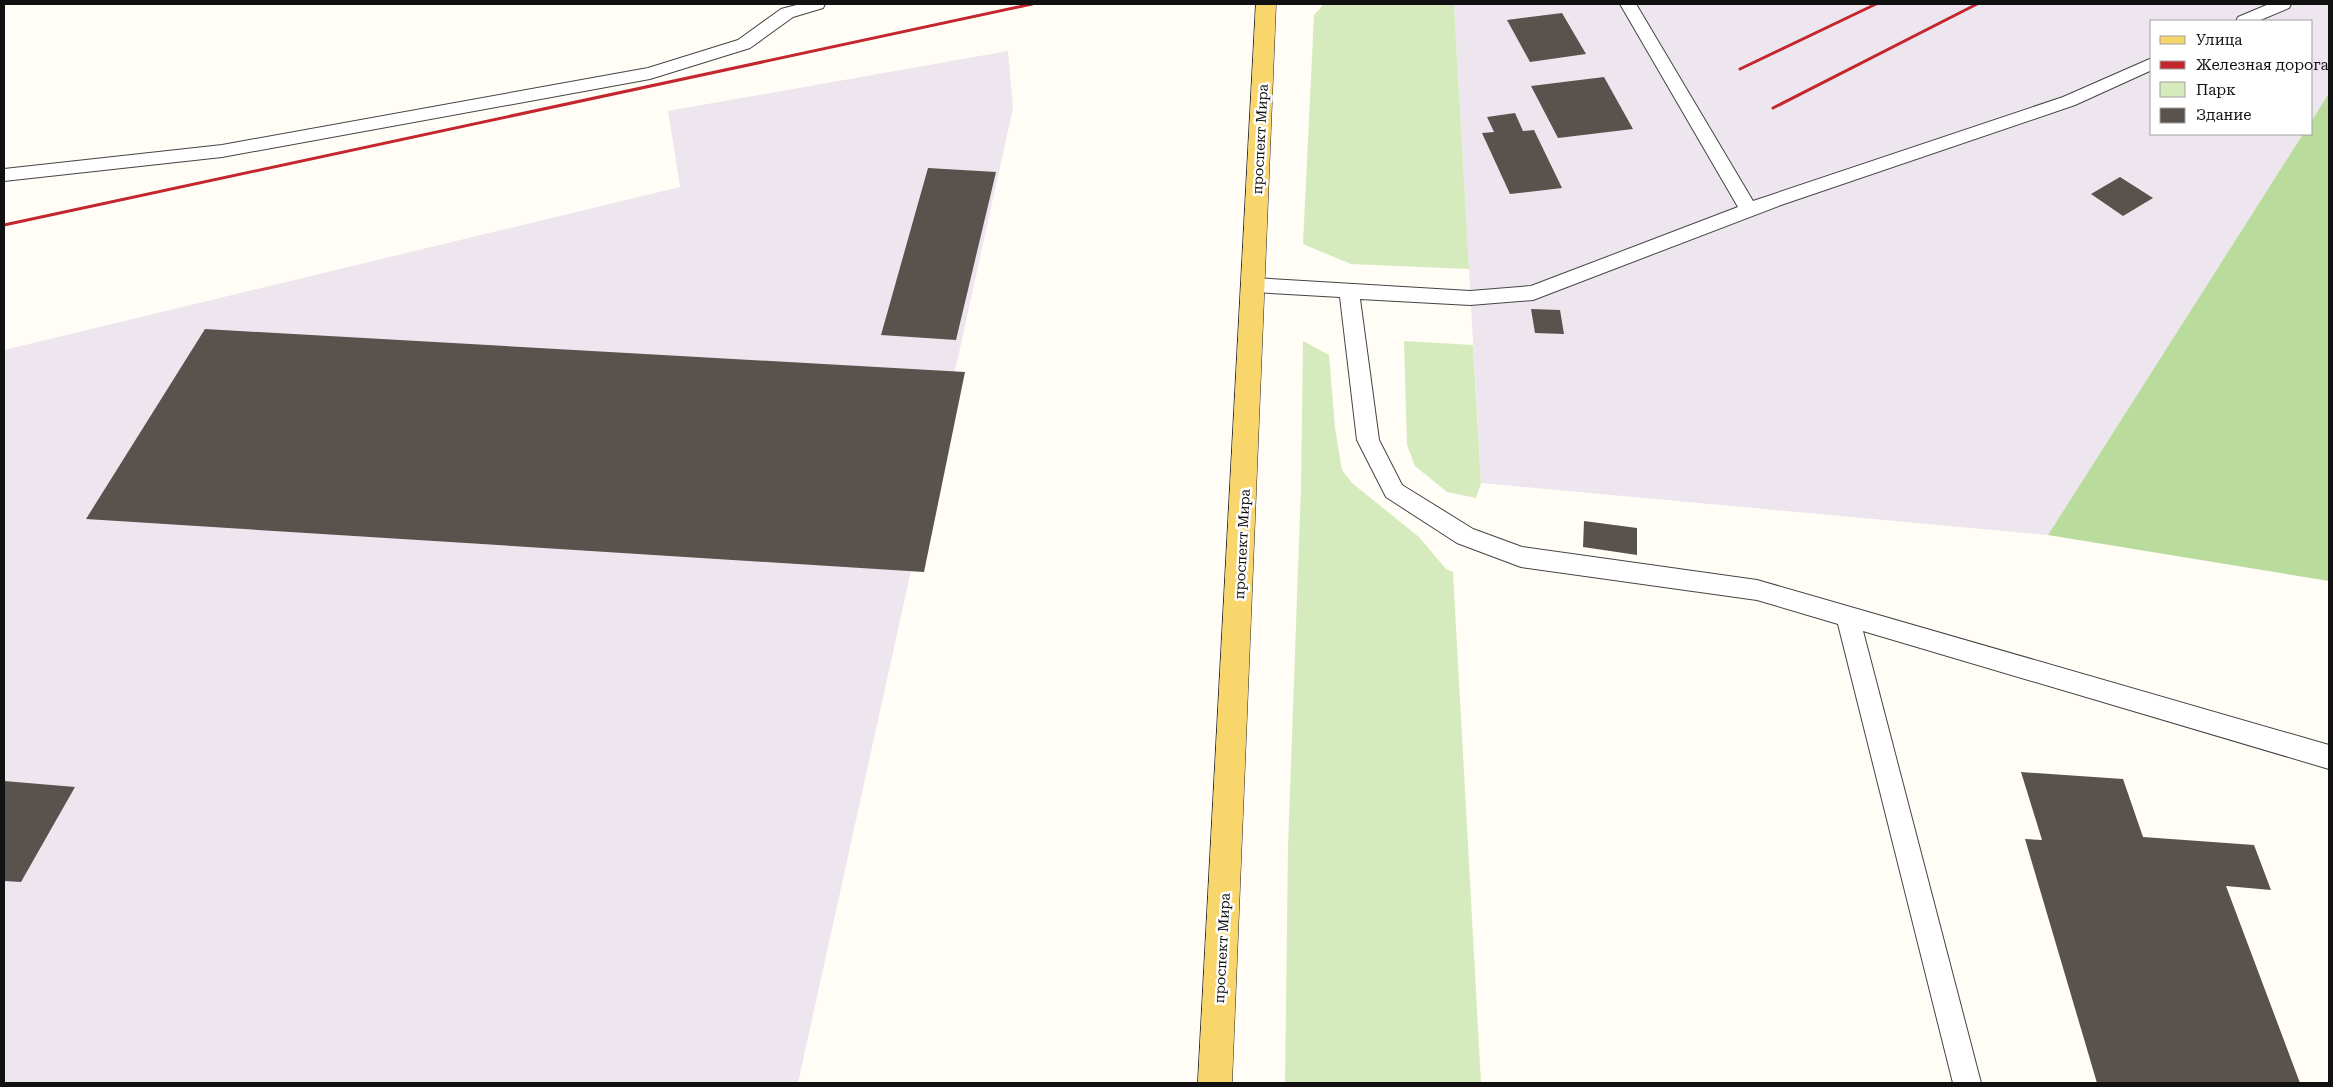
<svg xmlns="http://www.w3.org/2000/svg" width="2333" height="1087" font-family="'Roboto Serif',serif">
<rect width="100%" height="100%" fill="#fffdf5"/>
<path fill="#eee6ef" d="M1454 4H2329V93L2312 120V21H2152V134H2303L2048 535 1481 483Z
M1008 51 1013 108 798 1083H4V350L680 187 668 111Z"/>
<path fill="#d5ebbd" d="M1324 4H1454L1469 269 1351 264 1303 244 1314 15Z
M1303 341 1329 355 1335 428 1342 470 1352 483 1419 537 1446 569 1453 572 1481 1083H1285L1288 847 1301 487Z
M1404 341 1473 345 1481 483 1476 498 1447 492 1415 466 1407 445Z"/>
<path fill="#b9dc9c" d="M2329 93V581L2048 535 2303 134H2312V120Z"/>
<path fill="#5a524d" d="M1562 13 1586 54 1530 62 1507 20Z
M1604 77 1633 129 1558 138 1531 86Z
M1515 113 1523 131 1534 130 1562 188 1510 194 1482 133 1494 132 1487 117Z
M928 168 996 172 956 340 881 335Z
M2120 177 2153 198 2123 216 2091 194Z
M1531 309 1560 310 1564 334 1535 333Z
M205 329 965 372 924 572 86 519Z
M1584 521 1637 528V555L1583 547Z
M2021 772 2123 779 2143 837 2254 845 2271 890 2226 886 2300 1083H2097L2025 839 2042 840Z
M4 781 75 787 21 882 4 881Z"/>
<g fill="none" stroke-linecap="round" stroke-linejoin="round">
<defs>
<path id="lane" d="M800 4H825L823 8 793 17 750 48 650 79 222 157 4 181V169L222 145 648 68 738 40 781 9Z
M1620 4H1636L1753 201 2063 97 2152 58V70L2075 105 1781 205 1533 300 1470 305 1360 299 1379 440 1402 485 1473 529 1522 547 1757 580 2329 745V769L1863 631 1981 1083H1953L1838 624 1757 600 1521 567 1457 543 1386 497 1357 440 1340 297 1254 292 1247 290 1244 285 1247 280 1254 278 1470 291 1531 286 1738 207Z
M2269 4H2291L2289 8 2258 21H2236L2238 17Z"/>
<path id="primary" d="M1256 4H1276L1232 1083H1198Z"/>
</defs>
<use href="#lane" stroke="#444" stroke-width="2"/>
<use href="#primary" stroke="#222" stroke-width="1"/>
<use href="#lane" fill="#fff" fill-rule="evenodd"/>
<use href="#primary" fill="#f9d66b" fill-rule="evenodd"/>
<path stroke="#c4262e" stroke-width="3" d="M1740 69 1876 4
M1773 108 1977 4
M4 225 1032 4"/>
</g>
<g text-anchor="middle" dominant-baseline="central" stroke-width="5" stroke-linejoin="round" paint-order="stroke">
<g font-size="14" fill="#111" stroke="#fff">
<text transform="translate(1260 139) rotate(-87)">проспект Мира</text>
<text transform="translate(1242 544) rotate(-87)">проспект Мира</text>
<text transform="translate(1222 948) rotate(-87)">проспект Мира</text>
</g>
</g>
<rect width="2333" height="1087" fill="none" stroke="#111111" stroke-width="10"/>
<rect x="2150" y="20" width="162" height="115" fill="#ffffff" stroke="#a0a0a0"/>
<rect x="2160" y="36" width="25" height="8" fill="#f9d66b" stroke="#a0a0a0"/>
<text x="2196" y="45" font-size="15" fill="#111111">Улица</text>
<rect x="2160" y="61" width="25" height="8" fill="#c4262e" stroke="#a0a0a0"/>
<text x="2196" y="70" font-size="15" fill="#111111">Железная дорога</text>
<rect x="2160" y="82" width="25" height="15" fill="#d5ebbd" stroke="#a0a0a0"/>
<text x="2196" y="95" font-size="15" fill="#111111">Парк</text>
<rect x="2160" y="108" width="25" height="15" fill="#5a524d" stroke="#a0a0a0"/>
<text x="2196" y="120" font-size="15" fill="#111111">Здание</text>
</svg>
